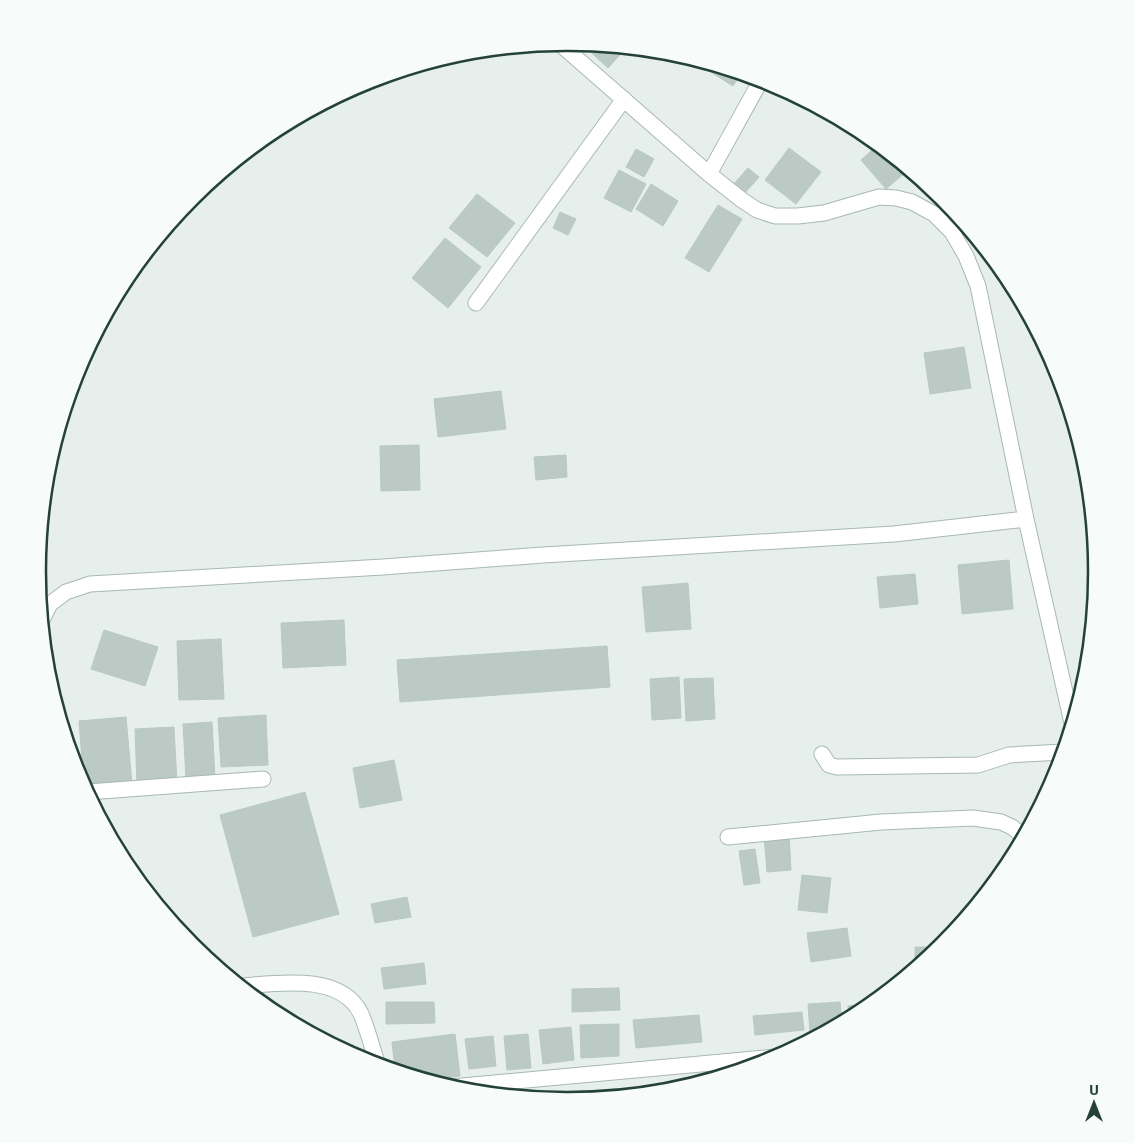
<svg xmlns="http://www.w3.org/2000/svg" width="1134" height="1143" font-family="'Exo 2',sans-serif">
<rect width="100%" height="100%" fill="#e6efeb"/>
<path fill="#bbcac4" stroke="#b8c9c2" d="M581 43 626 48 608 68Z
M687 57 741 73 733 86Z
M878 145 908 170 886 189 861 160Z
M789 148 821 172 796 204 765 180Z
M636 149 654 159 644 177 626 167Z
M748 168 759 177 744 194 733 185Z
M619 170 646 184 631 212 604 198Z
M651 184 678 201 663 226 636 209Z
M477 194 515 223 487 257 449 228Z
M718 205 742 219 709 272 685 258Z
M560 212 576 219 568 235 553 228Z
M445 238 481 267 448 308 412 278Z
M964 347 971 388 930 394 924 353Z
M501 391 506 429 438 437 434 399Z
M419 445 420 490 381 491 380 446Z
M566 455 567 477 536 480 534 457Z
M1009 560 1013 609 962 614 958 565Z
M915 574 918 604 880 608 877 577Z
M688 583 691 629 646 632 642 587Z
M344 620 346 665 283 668 281 623Z
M104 630 158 647 145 686 91 669Z
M221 639 224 699 179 700 177 641Z
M607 646 610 687 400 702 397 660Z
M679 677 681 718 652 720 650 679Z
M713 678 715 719 686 721 684 679Z
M266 715 268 765 221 767 218 718Z
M126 717 132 784 84 786 79 721Z
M212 722 215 778 186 779 183 724Z
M174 727 177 783 137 784 135 729Z
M394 760 402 800 360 808 353 768Z
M305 792 339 914 253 937 220 815Z
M789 833 791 870 767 872 764 835Z
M755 849 760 883 744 885 739 851Z
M802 875 831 878 827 913 798 910Z
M407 897 411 917 375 923 371 904Z
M847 928 851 956 811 962 807 933Z
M915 947H940L915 968Z
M424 963 426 984 384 989 381 968Z
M619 988 620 1010 572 1012V989Z
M386 1002H434L435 1023 386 1024Z
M840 1002 842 1022 823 1032 810 1033 808 1004Z
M871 1004 861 1012 849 1018 848 1006Z
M802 1012 804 1030 755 1035 753 1016Z
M699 1015 702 1042 636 1048 633 1020Z
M619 1024V1056L581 1058 580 1025Z
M571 1027 574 1060 543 1064 539 1030Z
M455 1034 460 1076 427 1080 395 1070 392 1042Z
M528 1034 531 1068 507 1070 504 1036Z
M493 1036 496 1066 469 1069 465 1039Z"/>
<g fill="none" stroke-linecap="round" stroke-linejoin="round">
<defs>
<path id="minor" d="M559 43 709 174 742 200 757 210 775 216H798L824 213 879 197 896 198 912 202 934 214 952 232 966 256 978 286 1026 519 1072 723
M709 174 761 80
M476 303 624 99
M42 620 50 604 66 592 90 584 383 567 543 555 894 534 1026 519
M822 754 829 765 837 767 978 765 1009 755 1063 752
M88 792 263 779
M728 837 881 822 973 818 1001 822 1012 827 1023 836
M242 986C278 983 342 973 361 1014 368 1030 372 1048 378 1065
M451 1087 776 1057"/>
</defs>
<use href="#minor" stroke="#a8b8b2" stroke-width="17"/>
<use href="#minor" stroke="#fff" stroke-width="15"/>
</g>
<path d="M0 0H1134V1143H0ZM566 51H568A520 520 0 0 1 1088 571V572A520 520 0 0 1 568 1092H566A520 520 0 0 1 46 572V571A520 520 0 0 1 566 51Z" fill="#f7fbf9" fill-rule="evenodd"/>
<path fill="none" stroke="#24423a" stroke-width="2.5" d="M566 51H568A520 520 0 0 1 1088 571V572A520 520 0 0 1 568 1092H566A520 520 0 0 1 46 572V571A520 520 0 0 1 566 51Z"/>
<g transform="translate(1094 1103)" stroke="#f7fbf9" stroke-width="4" paint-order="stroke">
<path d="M0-4L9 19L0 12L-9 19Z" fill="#24423a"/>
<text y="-8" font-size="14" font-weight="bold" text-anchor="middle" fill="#24423a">U</text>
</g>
</svg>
